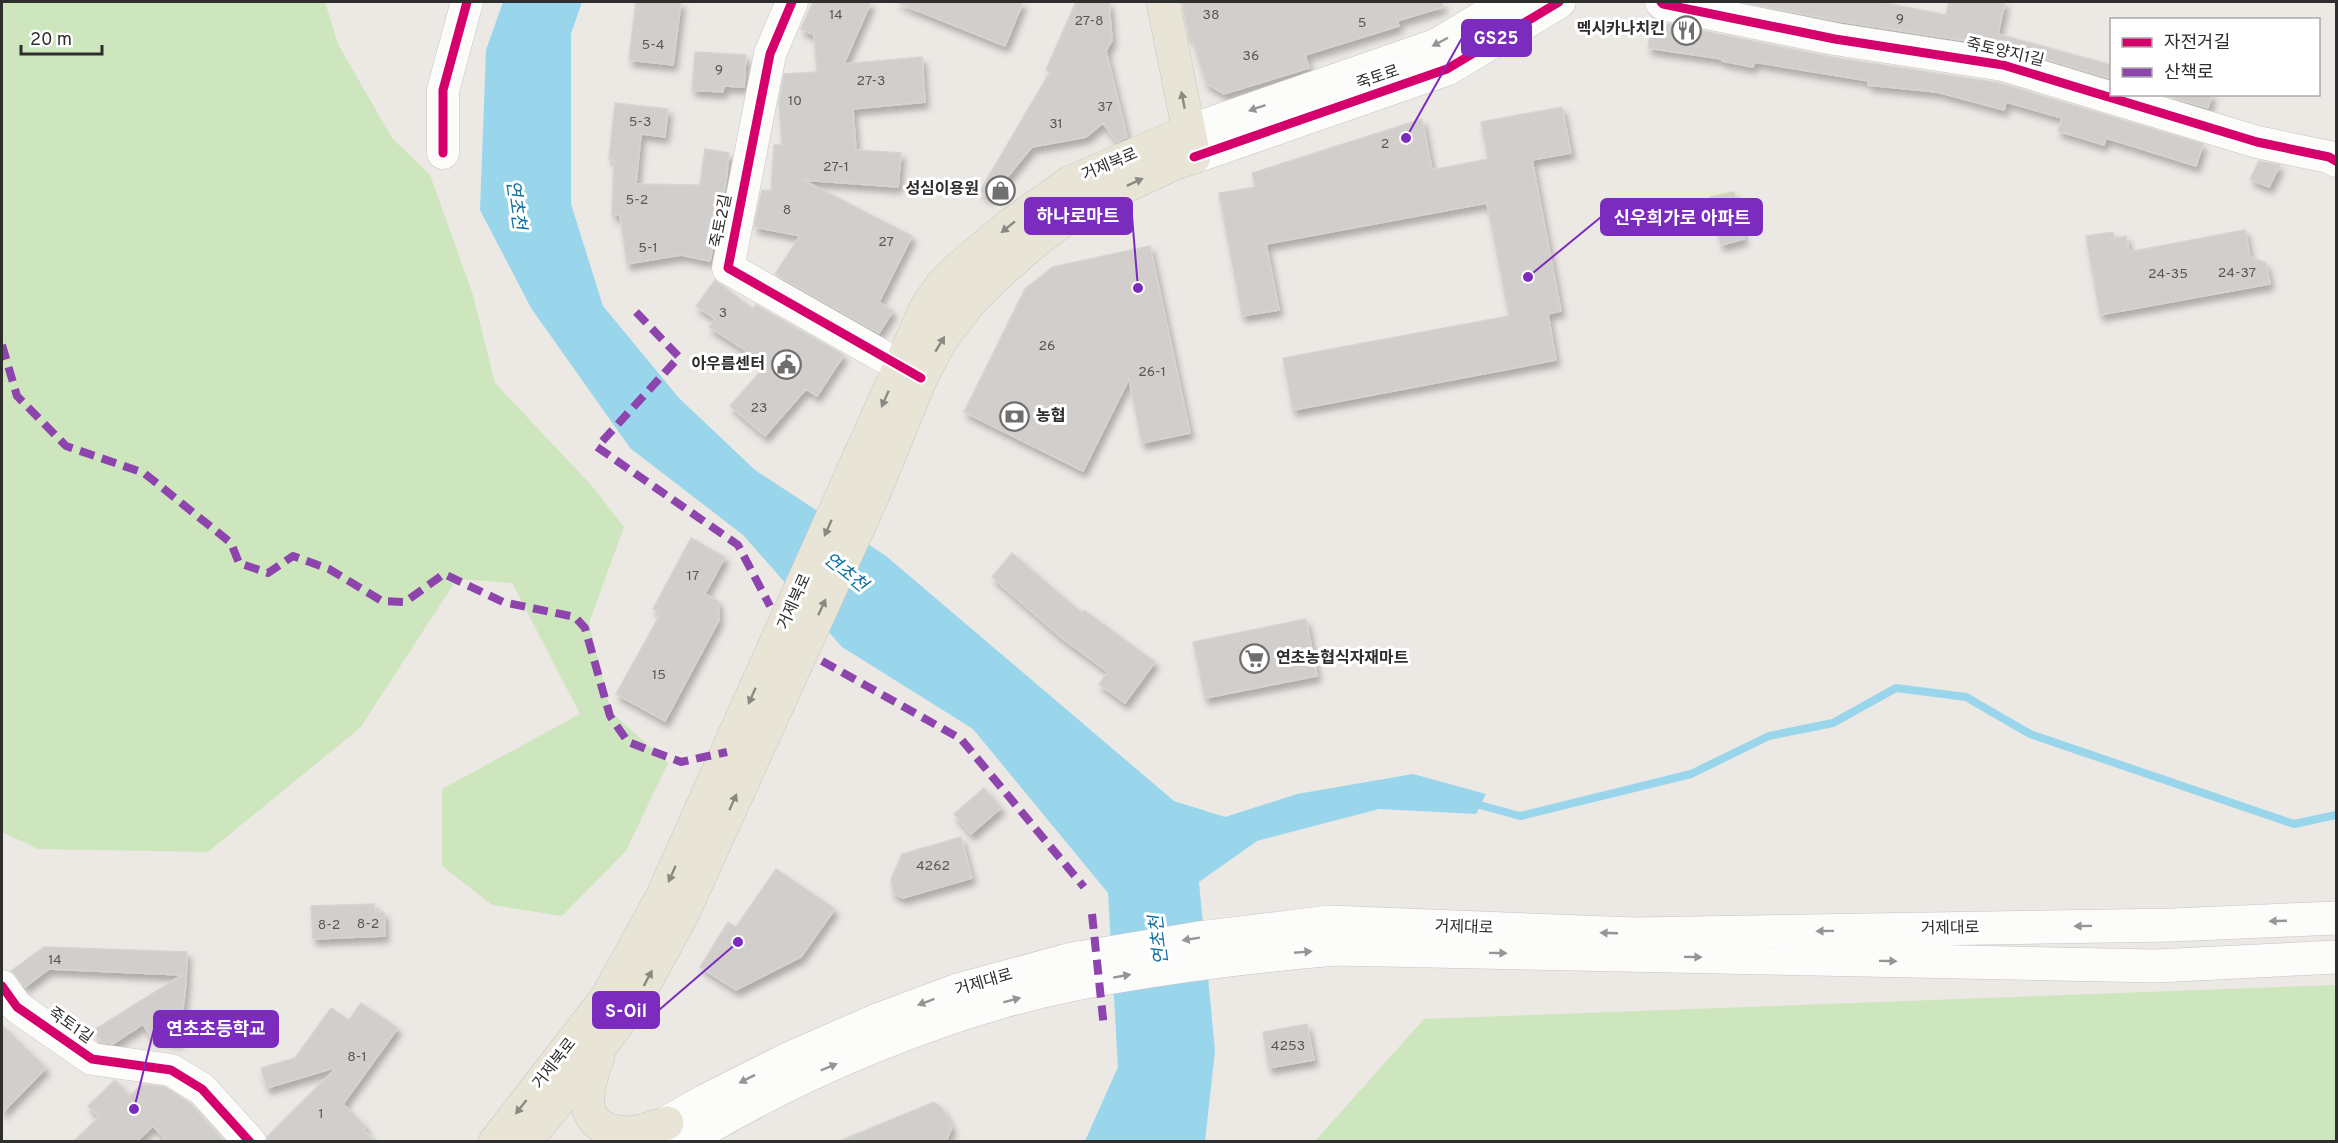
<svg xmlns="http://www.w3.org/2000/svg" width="2338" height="1143" font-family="Overpass,'Noto Sans KR',sans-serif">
<defs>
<filter id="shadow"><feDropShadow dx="3.5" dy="6" stdDeviation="3" flood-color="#0004"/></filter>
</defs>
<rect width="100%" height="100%" fill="#ece8e4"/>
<path fill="#cee6be" d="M2 2H325L338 44 392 138 430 175 473 295 495 383 592 486 624 527 589 623 611 712 668 763 626 851 562 916 492 905 442 866V789L580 714 512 583 457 579 360 728 208 852 38 849 2 832Z
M2336 985V1141H1315L1424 1019Z"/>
<path fill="#99d6ec" d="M503 2H582L571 34V204L603 306 679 398 755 470 886 556 1174 801 1225 817 1297 794 1413 774 1486 794 1476 814 1379 809 1257 841 1199 882 1215 1051 1205 1141H1085L1118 1067 1108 893 973 729 842 647 743 535 630 448 531 308 480 210 486 50Z"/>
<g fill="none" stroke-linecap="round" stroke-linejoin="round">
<path stroke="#99d6ec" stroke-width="8" d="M1472 803 1520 816 1691 774 1769 736 1833 723 1896 688 1966 697 2030 734 2294 824 2336 815"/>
</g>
<path fill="#d1cecb" stroke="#d7d4d0" stroke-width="1.5" filter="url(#shadow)" d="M636 2H681L673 65 629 60Z
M813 2H871L844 64 922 57 925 102 853 109 856 150 901 153 898 187 803 180 912 236 879 302 893 311 879 333 775 274 800 236 754 227 762 190 771 191 774 145H782L779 102 784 74 817 72 814 35 801 29Z
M896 2H1023L1005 46Z
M1076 2H1109L1112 40 1106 51 1127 137 1117 142 1103 123 1086 137 1032 147 990 198 980 191 1050 72 1046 70Z
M1182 2H1442L1443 7 1397 21 1399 26 1305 55 1309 68 1224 94 1206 83 1192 37H1189Z
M1741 2H1881L1946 15 1949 2H2005L1998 34 2112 65V79L2006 47 1838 21Z
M1653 18 1659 22 1831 57 1999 83 2203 144 2196 166 2106 138 2104 145 2058 131 2062 118 2006 102 2004 110 1937 92 1868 85 1869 81 1754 62 1753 67 1722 61V59L1648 48Z
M695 52 746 55 744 87 724 86 723 92 692 90Z
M2162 94H2212L2208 108Z
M615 103 668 109 665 137 641 134 636 184 700 185 705 149 729 153 726 182 710 261 681 255 627 264 620 215H612L614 160 609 159Z
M1562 107 1571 153 1532 160 1561 311 1548 314 1556 360 1293 410 1283 358 1509 316 1487 203 1266 244 1279 310 1242 316 1219 193 1255 187 1252 173 1422 119 1432 170 1488 159 1481 122Z
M2259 161 2280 165 2269 187 2250 179Z
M1734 192 1744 239 1721 245 1710 197Z
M2245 230 2250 257 2266 263 2270 284 2100 315 2086 236 2113 232 2114 239 2126 236 2129 252Z
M1150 246 1190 433 1142 443 1129 379 1083 471 964 412 1025 289 1053 267Z
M715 280 753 309 756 305 844 355 817 396 806 389 765 436 730 406 767 364 709 327 715 319 696 306Z
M691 538 725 557 705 594 718 601 719 620 665 721 616 694 661 613 653 609Z
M1012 553 1082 613 1084 610 1155 662 1125 703 1099 684 1108 672 1063 639 992 577Z
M1306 619 1317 676 1205 698 1193 642Z
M984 788 1001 808 971 834 954 814Z
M961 837 972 878 903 898 893 893 891 879 902 854Z
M776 869 835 909 801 957 736 990 700 967 728 922 736 927Z
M374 904 375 912H384L385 936 313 939 311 906Z
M44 947 187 952 186 984 179 1042 151 1037 143 1024 130 1033 126 1032 128 1034 113 1044 102 1042 94 1030 182 975 49 969 25 987 11 971Z
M361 1003 398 1028 343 1104 366 1127 363 1129 375 1142H268L267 1137 337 1067 267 1088 261 1068 295 1058 331 1008 349 1020Z
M1307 1024 1314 1060 1269 1068 1263 1032Z
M2 1025 46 1068 2 1113Z
M115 1080 130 1096 142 1084 165 1087 190 1103 225 1142H168L153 1126 136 1142H73L99 1117 88 1106Z
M934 1102 942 1108 952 1127 946 1142H837Z"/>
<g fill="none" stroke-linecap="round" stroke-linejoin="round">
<defs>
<path id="street" d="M792 2 770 54 728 268 921 378
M1661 2 1663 4 1835 39 2003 65 2257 142 2329 157 2336 161
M443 153V90L467 2
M2 986 17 1007 92 1059 171 1070 202 1089 250 1142"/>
<path id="secondary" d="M1189 131 1437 45 1508 2
M1194 157 1447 69 1559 2
M641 1137 705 1101 788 1059 875 1021 958 990 1072 959 1199 938 1329 922 1634 934 2172 925 2336 918
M684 1142C795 1074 938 1013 1065 986 1155 968 1244 957 1335 949L2156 966 2336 957"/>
<path id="primary" d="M598 1057C592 1072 584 1097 590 1113 597 1129 619 1135 635 1132 645 1131 656 1126 667 1123
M495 1142 607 997 661 899 927 306 941 286 961 266 1010 225 1071 182 1189 131
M525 1142 566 1092 635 1001 683 913 874 493 921 378 941 340 970 302 997 275 1031 245 1081 207 1171 165 1194 157 1163 2"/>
</defs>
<use href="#street" stroke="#c5c4c5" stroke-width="33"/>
<use href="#secondary" stroke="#c5c4c5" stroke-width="34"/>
<use href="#primary" stroke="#c6c5c4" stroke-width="34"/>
<use href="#street" stroke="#fcfcfb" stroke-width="32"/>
<use href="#secondary" stroke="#fcfcfb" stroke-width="33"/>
<use href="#primary" stroke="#e8e4d6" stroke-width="33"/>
<path stroke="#8e44ad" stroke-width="8" stroke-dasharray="15 8" stroke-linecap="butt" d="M636 312 679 357 597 447 738 545 770 606
M2 345 17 396 66 446 144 473 231 543 239 563 268 573 293 556 329 569 382 601 405 602 444 574 503 602 575 617 585 628 610 716 628 742 681 762 727 752
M822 661 961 739 1084 887
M1092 914 1104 1028"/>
<defs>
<path id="cycleway" d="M792 2 770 54 728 268 921 378
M1661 2 1663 4 1835 39 2003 65 2257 142 2329 157 2336 161
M443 153V90L467 2
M1194 157 1447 69 1559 2
M2 986 17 1007 92 1059 171 1070 202 1089 250 1142"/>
</defs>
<use href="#cycleway" stroke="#fff" stroke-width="13"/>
<use href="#cycleway" stroke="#d6006c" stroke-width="9"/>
</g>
<defs><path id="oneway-solid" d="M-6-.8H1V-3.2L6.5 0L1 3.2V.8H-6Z" transform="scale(1.5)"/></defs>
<g fill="#959594">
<use href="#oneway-solid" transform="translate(1440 42) rotate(152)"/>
<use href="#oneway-solid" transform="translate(1257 108) rotate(161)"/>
<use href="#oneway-solid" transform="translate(2278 921) rotate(178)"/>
<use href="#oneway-solid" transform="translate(2083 926) rotate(179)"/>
<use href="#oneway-solid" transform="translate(1825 931) rotate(179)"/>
<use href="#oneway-solid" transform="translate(1609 933) rotate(-178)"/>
<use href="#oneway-solid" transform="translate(1191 939) rotate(171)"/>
<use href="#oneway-solid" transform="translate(1303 952) rotate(-5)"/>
<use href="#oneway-solid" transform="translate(1498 953) rotate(1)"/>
<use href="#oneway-solid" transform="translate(1693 957) rotate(1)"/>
<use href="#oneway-solid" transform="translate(1888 961) rotate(1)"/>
<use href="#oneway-solid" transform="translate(1122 976) rotate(-10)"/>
<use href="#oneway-solid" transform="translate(1012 1000) rotate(-15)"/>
<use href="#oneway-solid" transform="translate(926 1002) rotate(159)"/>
<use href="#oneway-solid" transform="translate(829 1067) rotate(-23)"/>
<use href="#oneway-solid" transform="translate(747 1079) rotate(153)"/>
</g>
<g fill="#8b8982">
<use href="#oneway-solid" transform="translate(1183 100) rotate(-101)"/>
<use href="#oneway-solid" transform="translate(1135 182) rotate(-25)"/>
<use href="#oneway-solid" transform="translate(1008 227) rotate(141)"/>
<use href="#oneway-solid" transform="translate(940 344) rotate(-59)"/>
<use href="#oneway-solid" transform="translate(885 399) rotate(114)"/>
<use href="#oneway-solid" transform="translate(828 528) rotate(114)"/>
<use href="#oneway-solid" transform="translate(822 607) rotate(-65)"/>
<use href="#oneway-solid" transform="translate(752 696) rotate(114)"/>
<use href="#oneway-solid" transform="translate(733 802) rotate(-66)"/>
<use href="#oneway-solid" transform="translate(672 874) rotate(114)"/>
<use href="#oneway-solid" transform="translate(648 978) rotate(-62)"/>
<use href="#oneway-solid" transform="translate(521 1107) rotate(128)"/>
</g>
<defs>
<symbol id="restaurant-ring" viewBox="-11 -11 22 22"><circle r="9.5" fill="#fff" stroke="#706f6e" stroke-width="1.5"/><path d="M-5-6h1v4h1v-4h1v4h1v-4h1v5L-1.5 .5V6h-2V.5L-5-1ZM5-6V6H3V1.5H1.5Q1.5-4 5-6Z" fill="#706f6e"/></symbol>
<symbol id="shop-ring" viewBox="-11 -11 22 22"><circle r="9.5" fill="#fff" stroke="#706f6e" stroke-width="1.5"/><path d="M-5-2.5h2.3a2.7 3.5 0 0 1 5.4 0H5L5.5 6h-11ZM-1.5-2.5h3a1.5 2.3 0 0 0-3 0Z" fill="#706f6e"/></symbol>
<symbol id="civic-ring" viewBox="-11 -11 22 22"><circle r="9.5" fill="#fff" stroke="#706f6e" stroke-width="1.5"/><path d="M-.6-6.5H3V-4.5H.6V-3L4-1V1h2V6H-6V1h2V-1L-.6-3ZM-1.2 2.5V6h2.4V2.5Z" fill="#706f6e"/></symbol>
<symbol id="bank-ring" viewBox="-11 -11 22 22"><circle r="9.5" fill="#fff" stroke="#706f6e" stroke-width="1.5"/><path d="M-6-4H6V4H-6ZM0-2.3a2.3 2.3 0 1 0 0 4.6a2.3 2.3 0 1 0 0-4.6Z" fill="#706f6e"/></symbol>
<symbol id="supermarket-ring" viewBox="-11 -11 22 22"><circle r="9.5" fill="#fff" stroke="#706f6e" stroke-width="1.5"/><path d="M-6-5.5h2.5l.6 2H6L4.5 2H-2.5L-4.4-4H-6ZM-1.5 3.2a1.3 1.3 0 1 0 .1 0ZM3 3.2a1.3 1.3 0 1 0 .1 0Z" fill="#706f6e"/></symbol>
</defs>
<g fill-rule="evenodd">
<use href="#restaurant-ring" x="1670" y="14" width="33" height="33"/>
<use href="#shop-ring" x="984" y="174" width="33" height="33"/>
<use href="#civic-ring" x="770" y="348" width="33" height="33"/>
<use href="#bank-ring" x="998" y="400" width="33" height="33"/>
<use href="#supermarket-ring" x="1238" y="642" width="33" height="33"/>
</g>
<g text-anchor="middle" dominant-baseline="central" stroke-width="6" stroke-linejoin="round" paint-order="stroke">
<g font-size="14" fill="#585857">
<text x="836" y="15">14</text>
<text x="1211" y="15">38</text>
<text x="1900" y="19">9</text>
<text x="1089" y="21">27-8</text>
<text x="1362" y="23">5</text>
<text x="653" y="45">5-4</text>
<text x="1251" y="56">36</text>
<text x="719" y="70">9</text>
<text x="871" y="81">27-3</text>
<text x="795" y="101">10</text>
<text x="1105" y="107">37</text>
<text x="640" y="122">5-3</text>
<text x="1056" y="124">31</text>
<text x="1385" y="144">2</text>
<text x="836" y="167">27-1</text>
<text x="637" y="200">5-2</text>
<text x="787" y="210">8</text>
<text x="886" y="242">27</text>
<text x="648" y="248">5-1</text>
<text x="2237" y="273">24-37</text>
<text x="2168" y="274">24-35</text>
<text x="723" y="313">3</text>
<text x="1047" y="346">26</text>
<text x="1152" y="372">26-1</text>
<text x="759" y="408">23</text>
<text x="693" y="576">17</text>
<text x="659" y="675">15</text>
<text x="933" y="866">4262</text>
<text x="368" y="924">8-2</text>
<text x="329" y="925">8-2</text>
<text x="55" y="960">14</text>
<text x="1288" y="1046">4253</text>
<text x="357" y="1057">8-1</text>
<text x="321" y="1114">1</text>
</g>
<g font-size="16" font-weight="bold" fill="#2e2e2e" stroke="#fff" text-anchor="end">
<text x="1665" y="30">멕시카나치킨</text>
<text x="979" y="190">성심이용원</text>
<text x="765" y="365">아우름센터</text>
<text x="1036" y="417" text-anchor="start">농협</text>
<text x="1276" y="659" text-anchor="start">연초농협식자재마트</text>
</g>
<g font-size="16" fill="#2e2e2e" stroke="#fff">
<text transform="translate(2005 53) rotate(13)">죽토양지1길</text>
<text transform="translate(1378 78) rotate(-19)">죽토로</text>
<text transform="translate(1110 165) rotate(-23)">거제북로</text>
<text transform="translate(722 221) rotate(-79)">죽토2길</text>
<text transform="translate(795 602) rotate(-66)">거제북로</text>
<text transform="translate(1464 928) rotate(2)">거제대로</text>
<text transform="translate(1950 929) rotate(-1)">거제대로</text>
<text transform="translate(984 983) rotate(-16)">거제대로</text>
<text transform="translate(70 1026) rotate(35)">죽토1길</text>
<text transform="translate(555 1064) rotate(-52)">거제북로</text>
</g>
<g font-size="18" font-style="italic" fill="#0d6fa3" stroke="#fff">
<text transform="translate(515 205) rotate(82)">연초천</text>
<text transform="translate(845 573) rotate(39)">연초천</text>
<text transform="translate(1160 940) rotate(-97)">연초천</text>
</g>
</g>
<path fill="none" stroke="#7b2cbf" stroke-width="2" d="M1406 138L1462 38M1138 288L1132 216M1528 277L1601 217M738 942L659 1010M134 1109L154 1029"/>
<g fill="#7b2cbf" stroke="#fff" stroke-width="2">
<circle cx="1406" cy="138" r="6"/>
<circle cx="1138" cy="288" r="6"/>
<circle cx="1528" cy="277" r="6"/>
<circle cx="738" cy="942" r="6"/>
<circle cx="134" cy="1109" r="6"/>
</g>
<g fill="#7b2cbf" stroke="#7b2cbf" stroke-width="2">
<rect x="1462" y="20" width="69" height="36" rx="6"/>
<rect x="1025" y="198" width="107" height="36" rx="6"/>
<rect x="1601" y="199" width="161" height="36" rx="6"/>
<rect x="593" y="992" width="66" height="36" rx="6"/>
<rect x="154" y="1011" width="124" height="36" rx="6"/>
</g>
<g font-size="18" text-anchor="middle" font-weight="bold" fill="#fff">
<text x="1496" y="44">GS25</text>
<text x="1078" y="222">하나로마트</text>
<text x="1682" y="224">신우희가로 아파트</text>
<text x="626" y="1017">S-Oil</text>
<text x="216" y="1035">연초초등학교</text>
</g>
<rect width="2338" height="1143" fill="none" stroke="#2e2e2e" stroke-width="6"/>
<rect x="2110" y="18" width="210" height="78" fill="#ffffff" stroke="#ababab" stroke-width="1.5"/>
<rect x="2122" y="38" width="30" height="9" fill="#d6006c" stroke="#ababab" stroke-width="1.5"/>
<text x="2164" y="48" font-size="18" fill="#2e2e2e">자전거길</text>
<rect x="2122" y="68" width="30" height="9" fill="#8e44ad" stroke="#ababab" stroke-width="1.5"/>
<text x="2164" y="78" font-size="18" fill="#2e2e2e">산책로</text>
<path d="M21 45v9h81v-9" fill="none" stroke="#2e2e2e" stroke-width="3"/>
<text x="30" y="45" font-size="18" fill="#2e2e2e" stroke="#ffffff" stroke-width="4.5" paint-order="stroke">20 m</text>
</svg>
